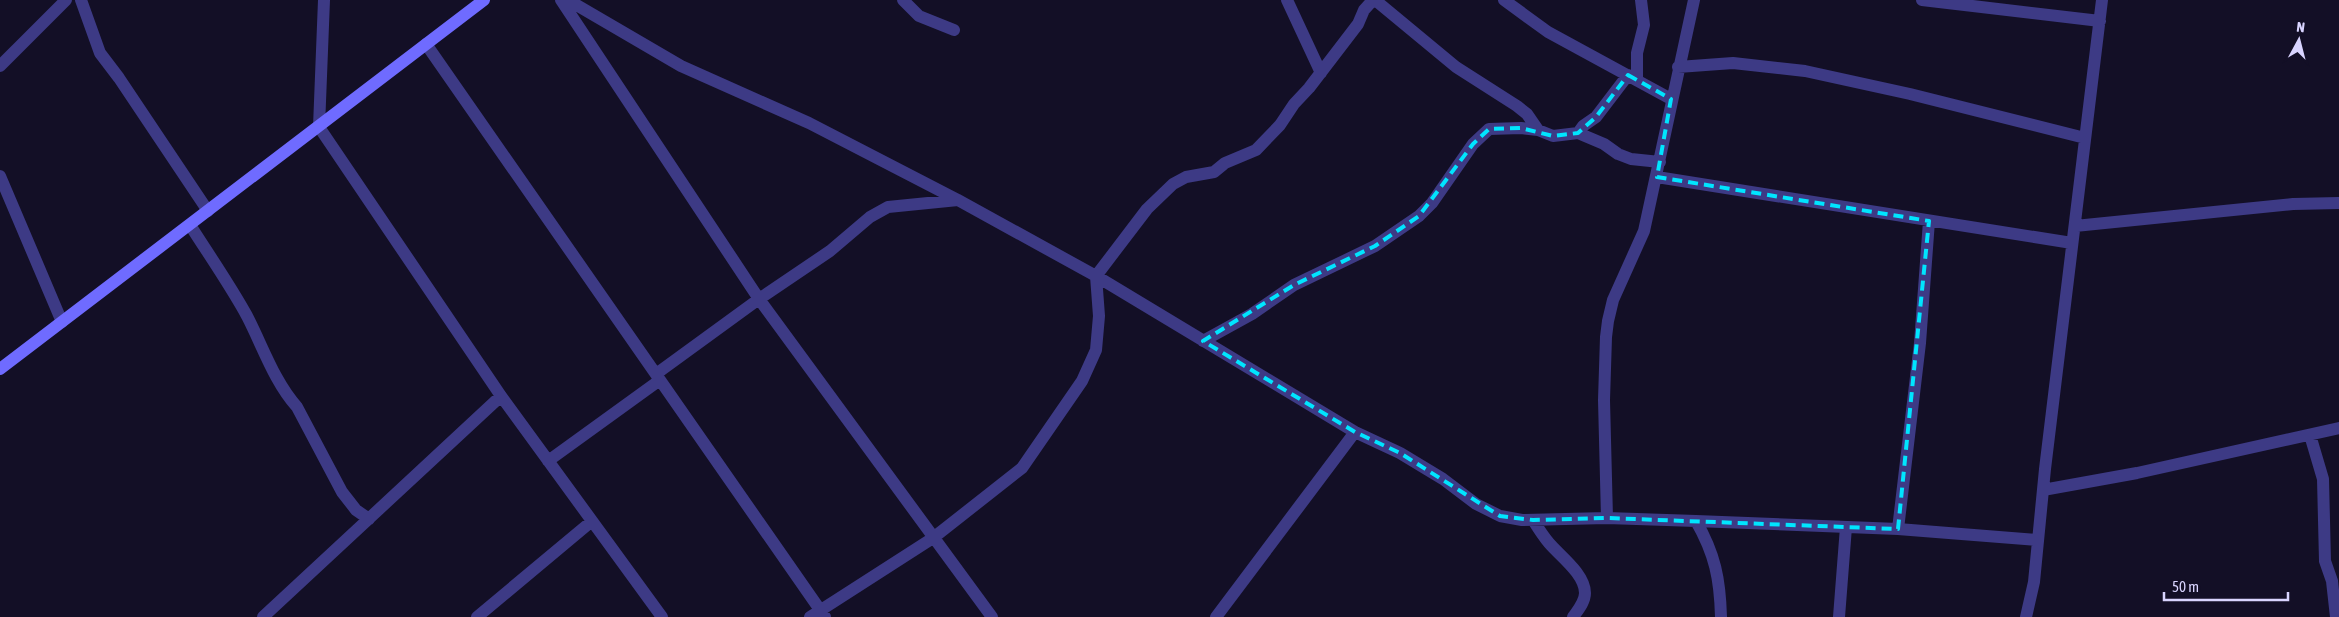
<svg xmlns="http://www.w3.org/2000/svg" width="2339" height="617" font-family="'Asap Condensed',sans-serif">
<rect width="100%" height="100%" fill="#130f26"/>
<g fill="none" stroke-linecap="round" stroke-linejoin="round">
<path stroke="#3d3a85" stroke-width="12" d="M81 0 100 53 119 78 208 211
M324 0 319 127 501 396 662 617
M561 0 759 299 992 617
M568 0 681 66 809 123 958 200 1096 276 1355 432 1400 453 1443 479 1476 504 1500 516 1522 520 1607 518 1696 521 1898 529 2037 540
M903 0 919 16 954 30
M1287 0 1321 73
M1375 0 1456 67 1517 106 1527 114 1538 130
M1504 0 1548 32 1671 99
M1922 0 2100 21
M426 44 825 617
M0 66 66 0
M1678 67 1733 63 1805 71 1910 94 2085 138
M1637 80V53L1644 25 1641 0
M1578 133 1583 126 1596 117 1628 75
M0 176 62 322
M1657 177 2072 243
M190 225C209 255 230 285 247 316 263 347 274 381 297 407L342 492 356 510 369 519
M2075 226 2293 204 2339 203
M1203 341 1252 314 1294 285 1375 246 1419 216 1432 203 1473 144 1489 129 1521 128 1538 130 1553 136 1578 133 1604 144 1618 154 1631 159 1660 162
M656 374 759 299 830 251 870 217 888 207 958 200
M2310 435 2323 479 2325 561 2332 581 2336 617
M548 461 660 380
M2043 490 2137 473 2339 428
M1607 518 1604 400 1606 337 1608 321 1613 300 1644 231 1694 0
M1533 520C1538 528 1543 536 1549 543 1560 556 1585 574 1585 593 1585 602 1578 610 1573 617
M1696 521C1715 554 1720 579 1721 617
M1898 529 1920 343 1929 221
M263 617 501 396
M477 617 592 521
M810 617 933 538 1022 468 1082 381 1096 350 1099 316 1096 276 1147 209 1173 184 1186 177 1214 172 1225 163 1256 150 1280 125 1294 104 1309 88 1358 24 1364 10 1373 0
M1216 617 1355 432
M1839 617 1846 527
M2026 617 2034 582 2045 469 2102 0"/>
<path stroke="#6f6bff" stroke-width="12" d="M0 369 484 0"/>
</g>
<path fill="none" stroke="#00e5ff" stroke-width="4" stroke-dasharray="10 6" stroke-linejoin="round" d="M1628 75 1671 99 1657 177 1929 221 1898 529 1607 518 1533 520 1500 516 1400 453 1355 432 1203 341 1294 285 1375 246 1419 216 1473 144 1489 129 1521 128 1553 136 1578 133 1596 117Z"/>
<g transform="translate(2299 40) rotate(7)" stroke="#130f26" stroke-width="4" paint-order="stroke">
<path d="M0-4L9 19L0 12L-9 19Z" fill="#d9d4ff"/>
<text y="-8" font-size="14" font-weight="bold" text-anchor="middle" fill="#d9d4ff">N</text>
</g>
<path d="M2164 592v8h124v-8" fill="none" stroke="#d9d4ff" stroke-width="2.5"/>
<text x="2172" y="592" font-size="15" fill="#d9d4ff" stroke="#130f26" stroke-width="4" paint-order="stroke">50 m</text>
</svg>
